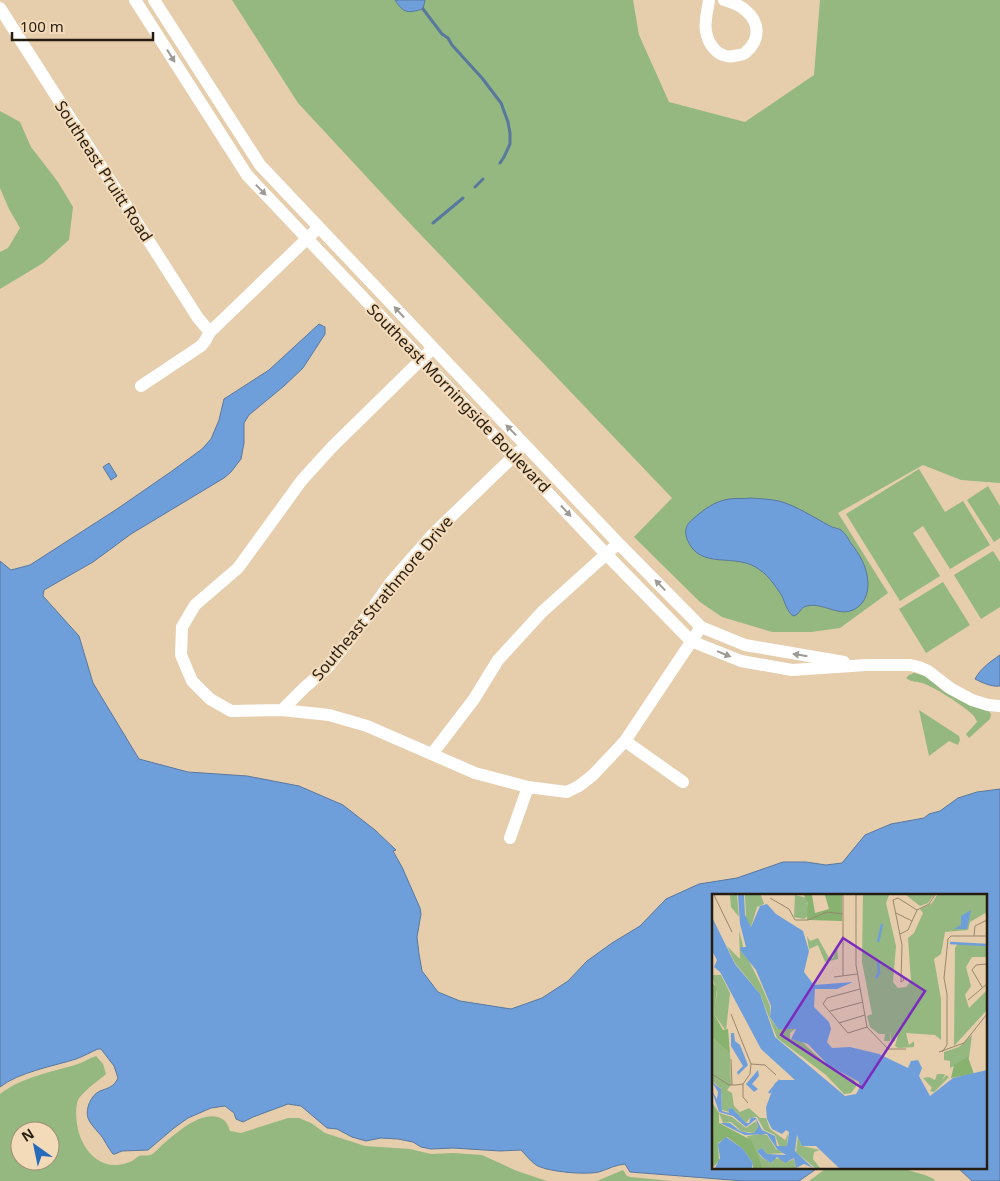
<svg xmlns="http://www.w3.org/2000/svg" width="1000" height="1181" font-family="'Noto Sans',sans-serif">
<rect width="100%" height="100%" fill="#e6cdac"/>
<path fill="#94b880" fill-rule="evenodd" d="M232 0H633L639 35 669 102 745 122 814 75 820 0H1000V483L961 480 923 465 838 513 888 593 840 628 811 632H772L722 617 700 602 634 537 672 498 401 214 298 103Z
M0 111 20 122 31 147 58 182 73 207 69 240 43 263 0 289V252L8 248 20 228 9 209 0 188Z
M919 469 945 512 963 501 990 545 950 569 923 526 913 533 940 576 900 601 846 514Z
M988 486 1000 506V538L994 542 967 500Z
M993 551 1000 562V607L981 619 954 575Z
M943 582 970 625 926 653 899 609Z
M914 673 926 676 943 691 959 700 987 709 991 714 990 719 969 738 966 734 977 722C976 720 975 717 973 715 965 707 936 688 925 684 918 681 912 683 906 678L909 675Z
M919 710 959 736 960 740 958 745 949 741 929 756Z
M96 1056 103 1064 106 1074C98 1081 83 1091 78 1100 74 1110 77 1132 82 1141 92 1162 111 1171 132 1161 135 1159 137 1157 139 1156 142 1155 147 1156 150 1155 154 1154 159 1148 162 1145 176 1134 205 1105 225 1121 227 1123 229 1128 230 1131L241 1133 288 1118H299L311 1123 325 1133 365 1146 410 1149 431 1154 454 1153 482 1155 517 1171 547 1181H0V1094C22 1077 52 1072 78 1064 84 1062 90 1058 96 1056ZM20 1131H50V1161H20Z
M828 1167H897L925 1175 934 1179 935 1181H809Z
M623 1170 627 1176 630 1177 672 1181H597Z"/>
<path fill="#6f9fdb" stroke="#59789e" d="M395 0H425L423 9C408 13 404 14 395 0Z
M319 324 325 327V334L303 368 284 386 249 415 244 423V443L241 459 231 472 224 478 131 534 93 562 44 590 43 596 79 636 93 683 139 759 188 772 247 776 299 786 343 805 375 830 396 850 393 851 402 867 420 908 421 914 417 937 419 954 422 971 438 992 460 1001 511 1009 542 998 568 981 587 961 612 943 640 926 666 899 699 884 737 878 783 862H806L826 865 842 863 865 835 891 824 924 818 929 814 940 811 958 798 977 792 1000 789V1181H972L957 1167H986V895H714V1167H819L799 1181H744L630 1172 625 1164C615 1165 608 1169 599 1172 586 1175 550 1172 538 1166 532 1163 526 1155 521 1150L500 1151 453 1148 431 1149 421 1147 413 1142 398 1139 381 1138 366 1141 352 1137 337 1129 327 1128 301 1106 288 1104 253 1117 243 1122 236 1119 234 1113 225 1106 211 1108 188 1118 174 1128 148 1150 122 1151 115 1154H113C109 1149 107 1145 104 1140 101 1134 91 1126 88 1118 85 1109 91 1095 100 1091 108 1088 114 1087 118 1078L114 1066 101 1049H98C91 1052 84 1056 76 1059 54 1066 19 1072 0 1087V561L11 570 30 565 117 509 172 471 202 449 211 439 219 420 224 399 269 370Z
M109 463 117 476 111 480 103 467Z
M752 498C761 499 770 499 779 501 797 506 813 517 830 526 833 528 838 528 841 530 845 533 848 538 850 542 860 555 867 566 868 583 868 594 865 603 855 609 839 618 824 602 807 606 800 607 800 615 793 616 787 611 785 603 782 596 776 587 769 576 760 570 736 551 700 572 687 539 684 531 686 524 693 519 703 510 715 501 729 499 737 498 745 499 752 498Z
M1000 655V686C991 687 983 683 975 679 980 669 991 661 1000 655Z"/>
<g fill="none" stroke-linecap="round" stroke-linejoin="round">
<path stroke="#59789e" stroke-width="3" d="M423 9 442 34 448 38 452 45 482 78 501 103 508 122 510 133V144L504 157 500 163
M475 187 483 179
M433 223 463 198"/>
<path stroke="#fff" stroke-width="12" d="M135 0 247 175 606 554 691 641 741 661 792 670 866 665H910L919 667 928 671 950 688 972 700 988 705 1000 706
M154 0 260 165 618 543 701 627 745 645 844 662
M709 0C708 9 704 22 706 31 708 45 719 59 734 56 738 55 743 55 745 53 761 40 760 22 745 10 740 5 731 2 724 0
M0 8 198 318 210 332
M433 348 333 446 302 480 238 568 195 605 182 627 181 655 192 681 210 699 231 711 282 710 329 715 367 726 475 773 528 787 567 792 579 786 593 775 625 741 701 627
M141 386 201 346 205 341 210 332 314 232
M282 710 304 688 327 668 355 633 391 582 433 534 518 452
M625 741 683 782
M432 754 474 699 498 660 542 612 613 548
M510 838 528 787"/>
</g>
<defs><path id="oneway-solid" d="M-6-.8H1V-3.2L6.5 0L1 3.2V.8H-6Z" transform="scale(1.25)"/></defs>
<g fill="#9d9994">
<use href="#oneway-solid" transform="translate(171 56) rotate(58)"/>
<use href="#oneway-solid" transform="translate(261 190) rotate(46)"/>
<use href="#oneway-solid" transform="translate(399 312) rotate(-133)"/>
<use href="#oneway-solid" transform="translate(511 430) rotate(-134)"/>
<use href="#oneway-solid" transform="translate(566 511) rotate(47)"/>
<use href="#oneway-solid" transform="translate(660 585) rotate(-134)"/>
<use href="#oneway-solid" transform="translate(724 654) rotate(22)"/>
<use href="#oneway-solid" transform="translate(800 655) rotate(-171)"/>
</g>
<g text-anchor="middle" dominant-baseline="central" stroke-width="4" stroke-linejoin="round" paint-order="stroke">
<g font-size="16" fill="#261d11" stroke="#f3dab9">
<text transform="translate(104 171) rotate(57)">Southeast Pruitt Road</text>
<text transform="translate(459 398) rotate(46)">Southeast Morningside Boulevard</text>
<text transform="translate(382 598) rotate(-50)">Southeast Strathmore Drive</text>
</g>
</g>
<g transform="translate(712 894)">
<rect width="275" height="275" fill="#e6cdac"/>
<path d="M18 1H25L27 23 19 13ZM33 1H49L52 10 45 13 39 33 34 24ZM83 1 95 4 97 21 92 25 82 23ZM151 1H177L174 9 184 52 181 88 186 94 194 93 199 87 196 44 202 39 211 19 208 15 220 9 225 1H275V18L258 28 256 36 233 38 229 60 222 65 229 105V146L223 141 194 139 197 151 202 147V153L186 154 183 152 186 141H183V147H179L178 136V147H172L173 140H167L158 133 155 122 160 120 150 68ZM194 1H222L216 9 208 12ZM27 36 31 52 28 56 37 67 49 91 58 112V124L66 135H83L78 139V145L89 147 115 171 142 186 145 191 139 199 132 200 114 181 65 144 48 100 23 69 15 52 28 65ZM95 42 98 47 106 44 117 64H121L125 51 126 65 113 68 106 51 97 55ZM246 49 275 51V63H260L254 73 259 92 253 101 257 114 275 96V116L242 152 243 54ZM0 81H9L18 99 14 137 2 120 5 98ZM260 141 257 164 238 174V167L232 166V158L247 153ZM0 143 18 160 19 191 15 196 20 199 22 212 28 218 37 214 48 224H54L58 235 73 246 76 240 75 252H67L63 241 52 236 45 223H39L34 229 20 214 16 215 17 218 10 216 9 195 0 187ZM211 180 223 186 225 180H233L230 187 234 181 237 183 222 198 218 197 220 194 211 184 217 183ZM7 219 20 223 34 234 44 227 46 233 42 239 29 237 19 228 11 229ZM49 240 55 241 64 255 73 259 55 260 50 254 45 257 50 264 60 269 62 265 69 264 72 269 82 265 84 274H51L35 242ZM86 242 90 252 108 256 102 258 101 265 108 274H103L84 258Z" fill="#94b880"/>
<path d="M92 1H100L103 19 117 15 113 1H130V27L95 26 96 9ZM0 88 5 94 2 120 11 136 16 135 18 160 0 143ZM256 163 262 180 239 184 242 171ZM0 208 7 219V229L39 246 51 274H41V269L31 255 15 243 6 249 7 267 0 274Z" fill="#87b26f"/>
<path d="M26 1H32L33 21 39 33 48 12 55 10 64 20 91 37 97 57 92 78 102 91 141 88 125 95H103L102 113 117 128 119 135 115 148 120 154 138 153 167 160 196 174 199 167 206 166 210 174 207 182 218 202 241 184 275 176V274H127L104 252H90L85 241 83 257 101 274 92 270 84 274 82 264 73 269 65 263 59 269 51 264 45 257 50 254 55 260 74 261 65 255 55 240 33 241 8 229H18L28 237 37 239H42L46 233 44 225 34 233 21 222 7 218 0 197 5 205 6 198 0 188 9 195 10 217 17 219 16 215 20 214 34 229H37L39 223 44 224 50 236 63 242 65 252H75L77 238 74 236 70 240 60 235 55 225 54 213 63 189 68 186H83L49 155 8 78 2 73 5 66 0 57V23L23 70 48 100 63 143 133 202 144 200 148 193 147 188 116 171 96 150 79 145 84 135H66L58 123 59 112 44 76 28 56 29 53H34L28 30ZM259 16 255 35H242L249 31V22ZM19 139H22L23 147 28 151 36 171 26 181 25 178 31 172 19 152ZM46 176 47 182 40 190 46 195 42 198 34 190ZM14 243 31 255 41 269 40 274H3L8 264 6 250Z" fill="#6f9fdb"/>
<path fill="none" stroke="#6f9fdb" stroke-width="2.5" d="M166 48 170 30M238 49 275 51M164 84 167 79 166 67M57 199 68 186"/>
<path fill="none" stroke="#99876e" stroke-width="1" d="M2 1 20 38M144 1V71L155 133 176 155H194M58 4 77 15 83 26H96L115 18 131 20M184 19 200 27M188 40 196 36 205 16 217 10 223 1M262 42 263 32 275 26M190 81 192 86 189 88 190 51 181 6 186 4 205 16M131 82V1M122 83 145 80M270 93 260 76 264 71 275 70M148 95 115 104 111 110 136 139 155 133M256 106 275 90M118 117 151 108M127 129 153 121M227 158 252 149 275 120M230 158 235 151V100L232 84 236 45 239 42H275M19 165 20 191M39 170 53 171 64 181M0 180 17 191H24L31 190 38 180 39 170 19 120M31 190V203L36 209"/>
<path fill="#7b2cbf" fill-opacity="0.15" stroke="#7b2cbf" stroke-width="2.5" d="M131 44 213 97 150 194 69 141Z"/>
<rect width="275" height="275" fill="none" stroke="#261d11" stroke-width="2.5"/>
</g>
<g transform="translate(35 1146) rotate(327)"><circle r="24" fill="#f3dab9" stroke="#a18e76"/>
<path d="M0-4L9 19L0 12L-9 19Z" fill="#256abb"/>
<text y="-8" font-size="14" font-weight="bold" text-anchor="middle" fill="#261d11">N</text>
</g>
<path d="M12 32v8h141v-8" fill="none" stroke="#261d11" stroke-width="2.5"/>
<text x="20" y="32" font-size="15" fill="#261d11" stroke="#f3dab9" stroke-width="4" paint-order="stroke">100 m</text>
</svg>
